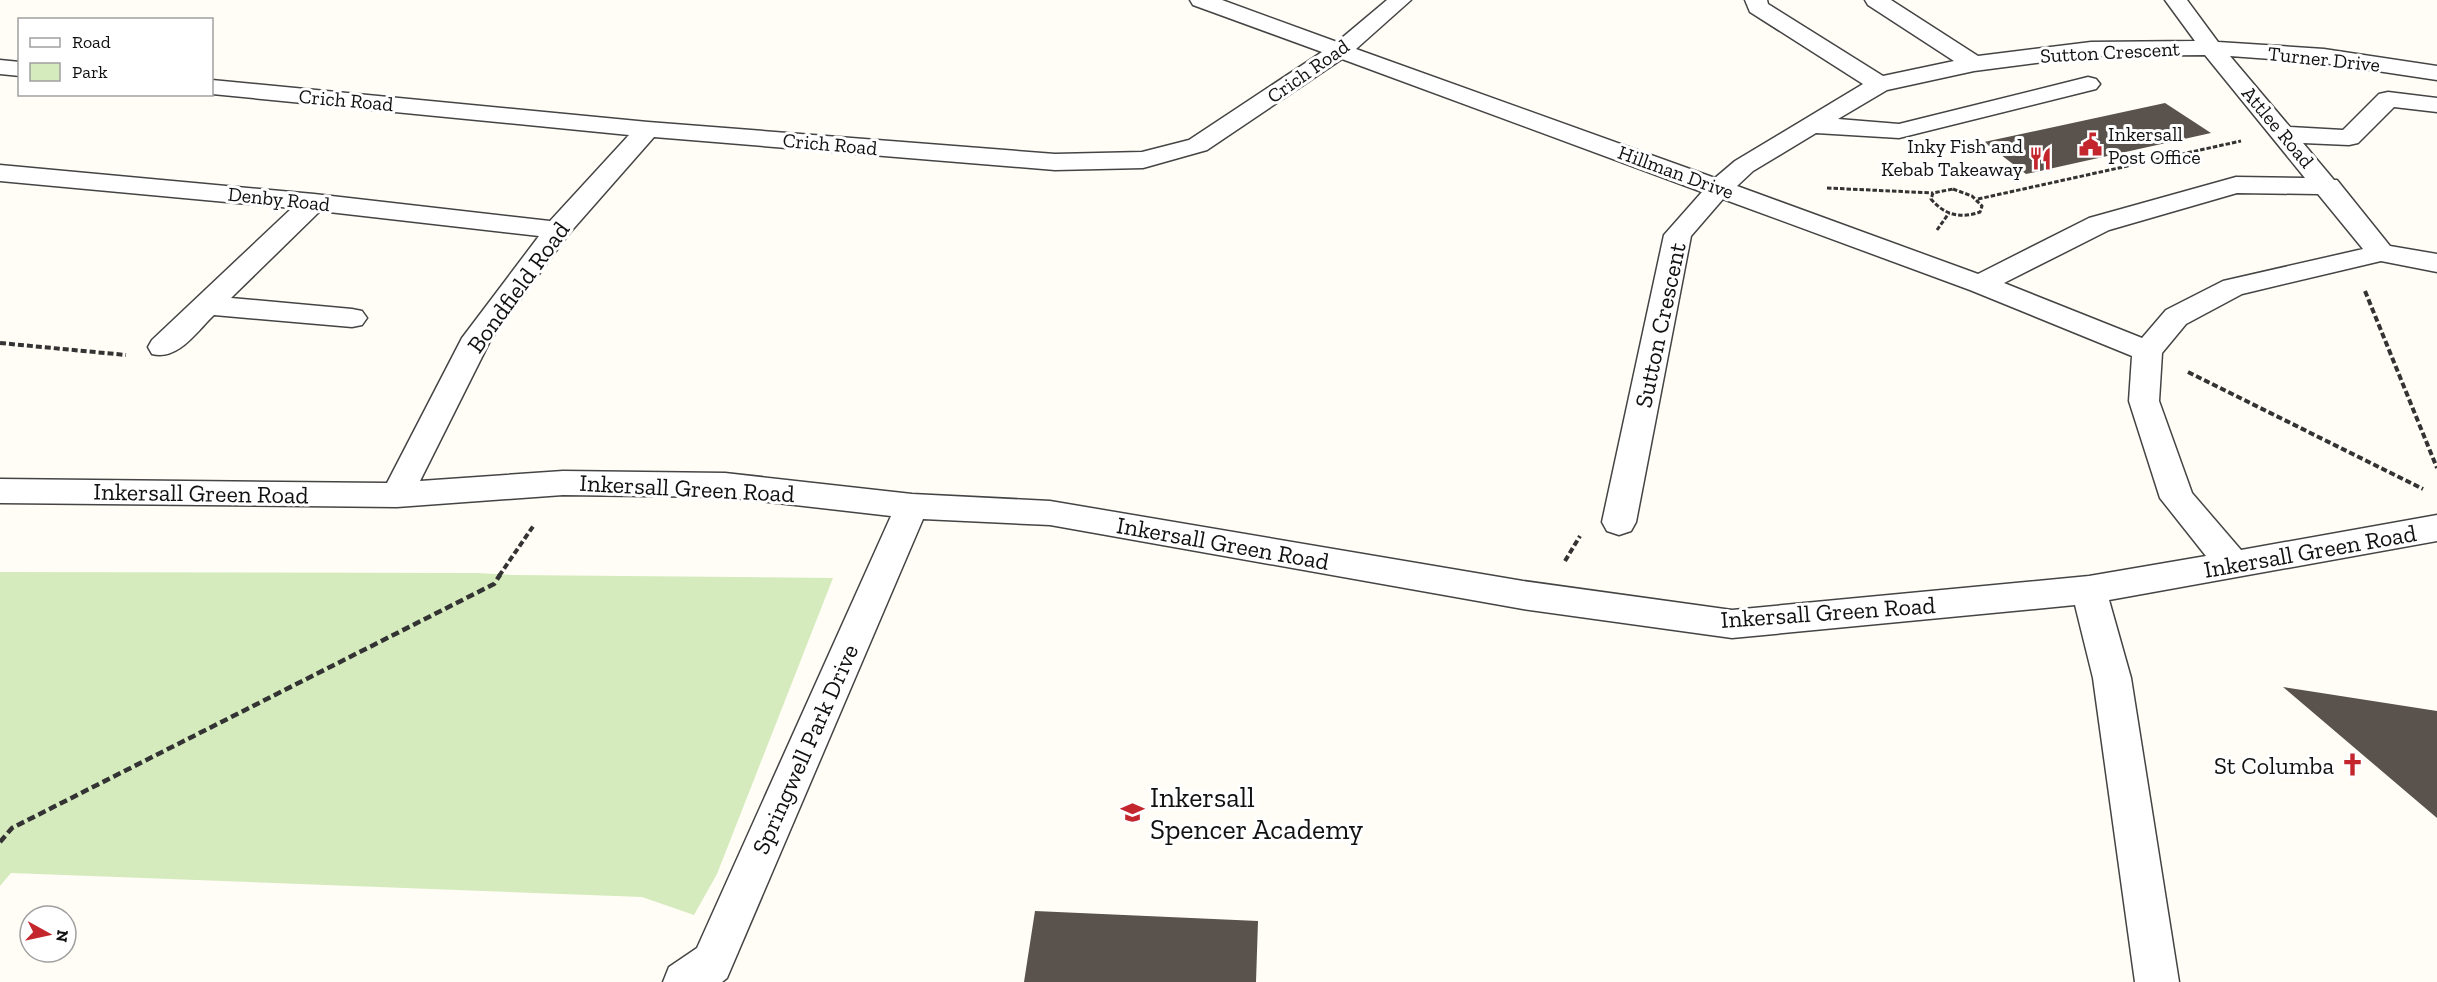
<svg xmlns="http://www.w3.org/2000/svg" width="2437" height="982" font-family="'Zilla Slab',serif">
<rect width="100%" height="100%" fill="#fffdf5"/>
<path fill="#d5ebbd" d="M0 572 476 573 513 575 833 578 717 874 694 915 642 897 11 873 0 886Z"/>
<path fill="#5a524d" d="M2165 103 2211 133 2026 174 1984 142Z
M2283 687 2437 711V818Z
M1035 911 1258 921 1256 982H1024Z"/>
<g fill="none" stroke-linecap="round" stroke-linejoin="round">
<defs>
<path id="minor" d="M1190 0H1222L1337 42 1387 0H1411L1356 49 1715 178 1735 161 1863 84 1750 12 1745 0H1767L1768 4 1883 76 1954 61 1868 5 1865 0H1891L1978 56 2091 42 2195 41 2165 0H2187L2218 42 2324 49 2437 66V80L2324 63 2230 56 2290 127 2343 130 2379 94 2388 92 2437 98V112L2394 107 2358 143 2349 145 2303 143 2334 180H2337L2390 246 2437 254V272L2381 261 2242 294 2186 324 2162 353 2159 401 2192 493 2241 550 2437 515V541L2109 600 2131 678 2179 982H2135L2093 678 2075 605 1732 638 1523 609 1050 525 923 519 727 978 722 982H663L669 967 697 948 891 516 725 497 563 495 397 507 0 503V479L387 483 462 338 539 236 320 211 231 298 352 309 362 311 367 318 362 325 352 327 214 315C197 331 178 361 152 354L148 347 152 340 292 208 0 181V165L314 194 550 221 629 135 212 94V80L648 122 1055 154 1142 152 1189 140 1322 52 1193 5ZM2205 55 2305 178 2236 177 2089 218 1978 274 1737 186 1753 171 1816 133 1899 138 2096 89 2100 84 2096 79 2088 77 1899 124 1838 119 1887 90 1974 71 2091 56ZM1342 59 1702 192 1664 235 1602 522 1607 531 1619 535 1631 531 1636 522 1691 236 1723 199 1970 290 2132 356 2129 401 2160 498 2206 556 2089 576 1732 610 1523 581 1050 501 912 494 725 473 563 471 420 481 490 341 567 236 654 137 1055 170 1143 168 1207 150ZM2237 193 2318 194 2363 249 2223 281 2166 310 2142 338 2004 283 2109 230Z
M0 60 20 62V76L0 74Z"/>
</defs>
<use href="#minor" stroke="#444" stroke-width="3"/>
<path stroke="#333" stroke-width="3" stroke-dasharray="4.5 2" stroke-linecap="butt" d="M1827 188 1933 193
M1953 189 1972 196 1982 206 1980 212C1961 219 1944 215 1931 199L1933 193Z
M1978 199 2241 141
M1937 230 1949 213"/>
<path stroke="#333" stroke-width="4" stroke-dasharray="6 3" stroke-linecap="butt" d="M2365 291 2437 468
M0 343 126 355
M2188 372 2423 489
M1565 561 1580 536
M499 576 534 525"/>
<path stroke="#333" stroke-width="4.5" stroke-dasharray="8 4" stroke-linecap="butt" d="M0 842 12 828 494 584 500 575"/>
<use href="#minor" fill="#fff" fill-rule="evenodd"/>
</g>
<defs>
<symbol id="civic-bare" viewBox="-9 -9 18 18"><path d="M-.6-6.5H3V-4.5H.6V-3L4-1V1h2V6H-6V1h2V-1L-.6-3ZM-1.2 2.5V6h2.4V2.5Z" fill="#c4262e" stroke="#fff" stroke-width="2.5" paint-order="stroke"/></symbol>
<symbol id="restaurant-bare" viewBox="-9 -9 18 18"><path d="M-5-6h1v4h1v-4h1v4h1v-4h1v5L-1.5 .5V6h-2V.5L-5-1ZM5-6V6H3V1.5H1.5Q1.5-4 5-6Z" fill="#c4262e" stroke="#fff" stroke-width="2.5" paint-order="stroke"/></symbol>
<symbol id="church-bare" viewBox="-9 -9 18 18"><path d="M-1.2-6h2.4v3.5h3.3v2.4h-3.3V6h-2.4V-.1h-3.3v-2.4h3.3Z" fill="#c4262e" stroke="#fff" stroke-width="2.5" paint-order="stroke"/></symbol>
<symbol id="school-bare" viewBox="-9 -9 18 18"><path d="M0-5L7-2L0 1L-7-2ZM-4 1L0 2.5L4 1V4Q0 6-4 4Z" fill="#c4262e" stroke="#fff" stroke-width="2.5" paint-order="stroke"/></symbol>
</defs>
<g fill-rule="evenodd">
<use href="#civic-bare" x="2074" y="128" width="33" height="33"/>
<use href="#restaurant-bare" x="2024" y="142" width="33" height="33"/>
<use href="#church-bare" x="2336" y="748" width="33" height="33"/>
<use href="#school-bare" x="1116" y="796" width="33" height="33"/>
</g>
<g text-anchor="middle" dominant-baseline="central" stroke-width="6" stroke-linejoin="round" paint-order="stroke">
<g font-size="20" fill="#111" stroke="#fff">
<text transform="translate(2110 52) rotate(-3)">Sutton Crescent</text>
<text transform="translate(2324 59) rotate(6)">Turner Drive</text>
<text transform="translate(1308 71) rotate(-35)">Crich Road</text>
<text transform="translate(346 100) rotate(5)">Crich Road</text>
<text transform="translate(2278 127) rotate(50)">Attlee Road</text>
<text transform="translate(830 144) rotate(5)">Crich Road</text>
<text transform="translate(1676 172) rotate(20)">Hillman Drive</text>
<text transform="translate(279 199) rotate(6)">Denby Road</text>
</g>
<g font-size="20" fill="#111" stroke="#fff" text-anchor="start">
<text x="2108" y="134">Inkersall<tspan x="2108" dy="23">Post Office</tspan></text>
<text x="2023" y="146" text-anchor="end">Inky Fish and<tspan x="2023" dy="23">Kebab Takeaway</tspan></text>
</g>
<g font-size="24" fill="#111" stroke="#fff">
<text transform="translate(518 287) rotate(-54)">Bondfield Road</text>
<text transform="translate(1660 325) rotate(-78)">Sutton Crescent</text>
<text transform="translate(687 488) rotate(3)">Inkersall Green Road</text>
<text transform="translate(201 493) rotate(1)">Inkersall Green Road</text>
<text transform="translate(1223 543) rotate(10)">Inkersall Green Road</text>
<text transform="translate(2310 551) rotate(-10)">Inkersall Green Road</text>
<text transform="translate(1828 612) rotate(-4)">Inkersall Green Road</text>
<text transform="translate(805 749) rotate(-66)">Springwell Park Drive</text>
</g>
<g font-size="24" fill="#111" stroke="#fff" text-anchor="end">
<text x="2334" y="765">St Columba</text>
</g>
<g font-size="28" fill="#111" stroke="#fff" text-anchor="start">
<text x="1150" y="797">Inkersall<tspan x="1150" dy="32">Spencer Academy</tspan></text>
</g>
</g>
<rect x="18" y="18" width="195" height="78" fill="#ffffff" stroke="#a0a0a0" stroke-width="1.5"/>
<rect x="30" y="38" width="30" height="9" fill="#ffffff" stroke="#a0a0a0" stroke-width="1.5"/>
<text x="72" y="48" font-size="18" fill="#111111">Road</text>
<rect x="30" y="63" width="30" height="18" fill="#d5ebbd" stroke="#a0a0a0" stroke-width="1.5"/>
<text x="72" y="78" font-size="18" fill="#111111">Park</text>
<g transform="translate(48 934) rotate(98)"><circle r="28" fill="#ffffff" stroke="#a0a0a0" stroke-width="1.5"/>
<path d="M0-4.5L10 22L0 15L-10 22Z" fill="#c4262e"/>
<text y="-9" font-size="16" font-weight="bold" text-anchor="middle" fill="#111111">N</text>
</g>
</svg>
